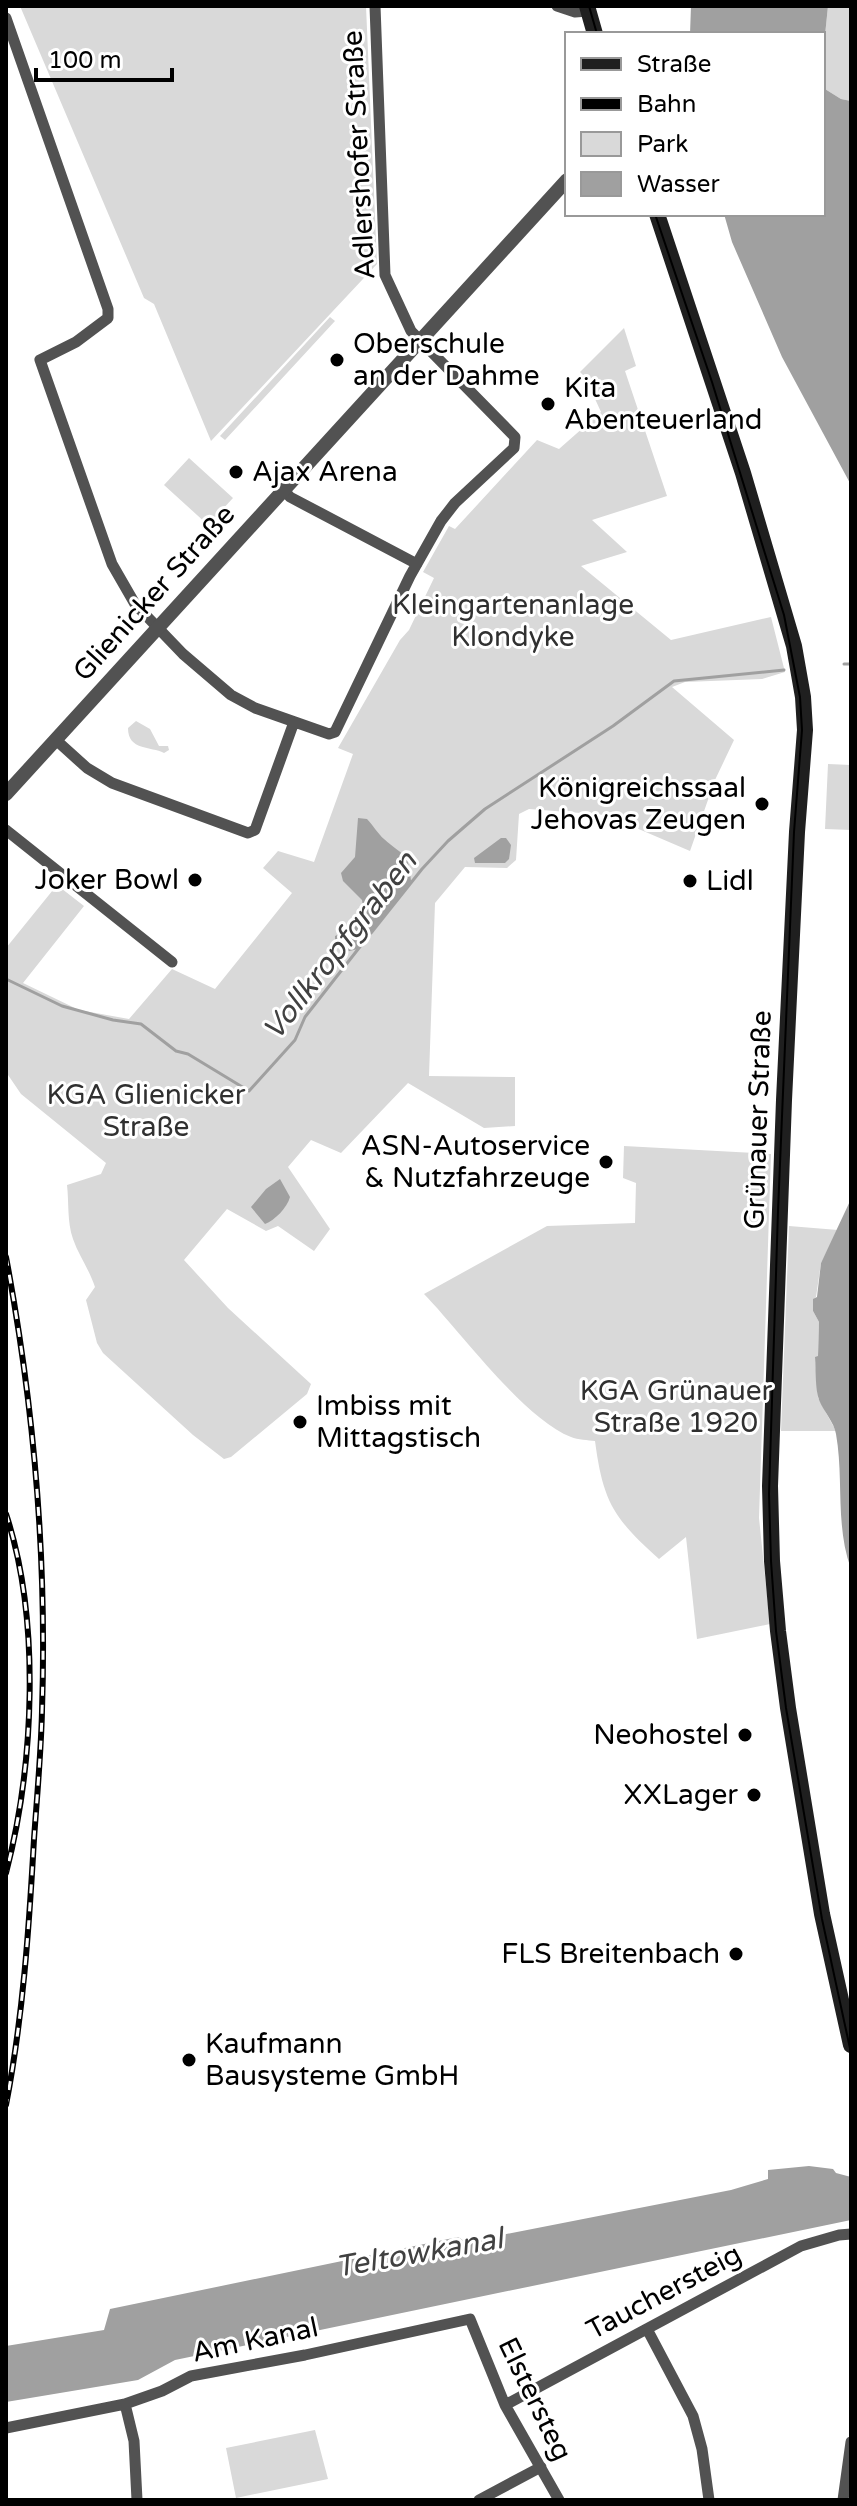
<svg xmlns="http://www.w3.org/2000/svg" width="857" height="2506" font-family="'Varela Round',sans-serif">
<rect width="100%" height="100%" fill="#fff"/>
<path fill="#d9d9d9" d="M20 6H366L377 264 211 441 154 304 144 298Z
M828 6H851V101L841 99 825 89 823 55Z
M330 317 335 321 225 440 220 436Z
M624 328 636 366 625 371 667 496 592 520 627 552 581 566 671 640 771 617 785 672 762 679 685 682 672 687 734 740 715 780 690 851 606 815 529 809 519 814 516 860 507 868 465 867 435 903 429 1076 515 1077V1126L484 1128 408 1083 341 1153 311 1140 288 1167 330 1229 314 1251 278 1226 266 1231 227 1209 184 1260 228 1308 311 1384 307 1394 231 1457 224 1459 193 1435 103 1353 97 1343 86 1300 95 1287C89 1269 79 1256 73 1239 67 1222 69 1202 67 1185L101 1174 106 1163 21 1094 6 1072V948L57 885 84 906 23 983 79 1010 129 1019 172 969 215 989 292 893 263 868 278 851 314 862 353 754 338 748 400 640 409 630 434 578 423 572 449 526 455 529 537 440 559 449 601 412 585 377 580 372Z
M189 458 233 498 208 525 164 485Z
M136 721 150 729 159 746H168L169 750 164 753C151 746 128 751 128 728Z
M828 764 851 765V830L825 829Z
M624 1146 771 1154 759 1518 770 1624 697 1639 686 1537 659 1559C613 1518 603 1501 595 1441 588 1440 578 1440 571 1437 523 1418 461 1332 424 1294L547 1226 635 1223 636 1183 623 1178Z
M789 1226 838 1230 821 1263 816 1297 813 1300V1311L819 1322 818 1357 815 1358 818 1398 836 1431H781Z
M315 2430 328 2479 236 2498 226 2448Z"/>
<path fill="#a0a0a0" d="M691 6H828L823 55V34H690Z
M823 76 825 89 841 99 851 101V485L782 357 732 242 724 214H823Z
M358 818 367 819C373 825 378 834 384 839 403 856 409 852 411 881L358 949 345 952 335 945V936L355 927 364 914 362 900 343 881 341 873 355 857Z
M501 838H506L511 845 509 859 505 863H475L474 858Z
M280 1179 290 1197C287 1208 275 1220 265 1224L251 1207 266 1189Z
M851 1199V1569C835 1525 844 1479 836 1434 834 1422 824 1412 819 1400 815 1388 816 1371 815 1357L818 1356 819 1322 813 1311V1299L817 1297 821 1263Z
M809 2166 833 2169 836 2173 851 2177V2220L175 2360 138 2380 6 2402V2346L104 2330 110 2309 458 2237 466 2242 731 2190 768 2179V2170Z"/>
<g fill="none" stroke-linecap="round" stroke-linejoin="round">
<path stroke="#a0a0a0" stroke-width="3" d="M844 664H851
M371 933 422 869 448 841 485 809 613 726 674 681 784 670
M6 979 62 1006 113 1020 141 1024 176 1051 188 1054 249 1091 295 1040 305 1017 366 939"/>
<path stroke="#525252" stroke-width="11" d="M557 6 575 12 588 11
M6 18 108 309V318L76 342 40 360 112 564 135 604 183 654 231 695 255 708 329 734 335 732 410 576 441 521 455 503 514 448 515 437 411 331 385 275 375 6
M283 489 290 497 417 564
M56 740 87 768 112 783 248 833 255 830 294 722
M6 830 172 962
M647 2329 693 2416 702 2449 709 2500
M125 2404 134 2441 137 2500
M505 2405 801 2246 839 2235 851 2234
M6 2428 125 2404 162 2391 191 2376 305 2355 470 2319 505 2405 559 2500
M479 2500 541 2467
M843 2500 851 2442"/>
<path stroke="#525252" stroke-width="14" d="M6 794 567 180"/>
<path stroke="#1f1f1f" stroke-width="16" d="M587 6 595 34
M657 214 743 473 794 646 803 697 805 730 797 832 784 1100 770 1486 772 1561 778 1631 788 1708 822 1914 851 2045"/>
<path stroke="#000" stroke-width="2" d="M589 6 597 34
M655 214 712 382 784 615 800 697 802 730 794 832 778 1211 769 1494 771 1561 776 1631 786 1708 822 1919 851 2053"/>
<defs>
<path id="rail" d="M6 1257C34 1406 47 1559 42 1711 41 1754 37 1796 34 1839 29 1928 23 2017 6 2105
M6 1514C41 1620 34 1766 6 1873"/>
</defs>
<use href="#rail" stroke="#000" stroke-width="6"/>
<use href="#rail" stroke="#fff" stroke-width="3" stroke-dasharray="9" stroke-linecap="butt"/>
</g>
<g fill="#000" stroke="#fff" stroke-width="3">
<circle cx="337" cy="360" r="8"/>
<circle cx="548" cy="404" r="8"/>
<circle cx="236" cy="472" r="8"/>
<circle cx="762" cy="804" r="8"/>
<circle cx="195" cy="880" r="8"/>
<circle cx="690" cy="881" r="8"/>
<circle cx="606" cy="1162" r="8"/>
<circle cx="300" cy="1422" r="8"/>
<circle cx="745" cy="1735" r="8"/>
<circle cx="754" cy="1795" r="8"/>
<circle cx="736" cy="1954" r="8"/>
<circle cx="189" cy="2060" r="8"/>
</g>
<g text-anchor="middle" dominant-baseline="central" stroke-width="6" stroke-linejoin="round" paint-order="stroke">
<g font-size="28" fill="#000" stroke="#fff">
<text transform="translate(359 155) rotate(-93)">Adlershofer Straße</text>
<text transform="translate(154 593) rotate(-48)">Glienicker Straße</text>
<text transform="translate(758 1120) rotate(-88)">Grünauer Straße</text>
<text transform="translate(664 2292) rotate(-28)">Tauchersteig</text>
<text transform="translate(255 2340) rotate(-12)">Am Kanal</text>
<text transform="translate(535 2399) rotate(64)">Elstersteg</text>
</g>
<g font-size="28" fill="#000" stroke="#fff" text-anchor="start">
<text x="353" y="344">Oberschule<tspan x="353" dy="32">an der Dahme</tspan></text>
<text x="564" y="388">Kita<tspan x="564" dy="32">Abenteuerland</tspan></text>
<text x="252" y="472">Ajax Arena</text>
<text x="746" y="788" text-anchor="end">Königreichssaal<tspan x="746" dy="32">Jehovas Zeugen</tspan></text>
<text x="179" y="880" text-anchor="end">Joker Bowl</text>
<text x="706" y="881">Lidl</text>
<text x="590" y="1146" text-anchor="end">ASN-Autoservice<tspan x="590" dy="32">&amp; Nutzfahrzeuge</tspan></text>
<text x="316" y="1406">Imbiss mit<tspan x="316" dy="32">Mittagstisch</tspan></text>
<text x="729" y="1735" text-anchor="end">Neohostel</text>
<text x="738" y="1795" text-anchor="end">XXLager</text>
<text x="720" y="1954" text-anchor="end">FLS Breitenbach</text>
<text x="205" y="2044">Kaufmann<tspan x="205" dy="32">Bausysteme GmbH</tspan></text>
</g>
<g font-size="28" fill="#303030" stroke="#fff">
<text x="513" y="605">Kleingartenanlage<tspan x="513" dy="32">Klondyke</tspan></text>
<text x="146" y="1095">KGA Glienicker<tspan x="146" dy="32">Straße</tspan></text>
<text x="676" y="1391">KGA Grünauer<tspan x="676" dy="32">Straße 1920</tspan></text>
</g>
<g font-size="30" font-style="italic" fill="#414141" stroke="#fff">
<text transform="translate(340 946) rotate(-52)">Vollkropfgraben</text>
<text transform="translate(419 2253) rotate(-10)">Teltowkanal</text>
</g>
</g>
<rect width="857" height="2506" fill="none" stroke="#000000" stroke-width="16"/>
<rect x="565" y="32" width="260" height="184" fill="#ffffff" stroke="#999999" stroke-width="2"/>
<rect x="581" y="58" width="40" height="12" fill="#1f1f1f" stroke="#999999" stroke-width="2"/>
<text x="637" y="72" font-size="24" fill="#000000">Straße</text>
<rect x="581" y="98" width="40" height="12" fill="#000000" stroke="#999999" stroke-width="2"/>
<text x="637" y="112" font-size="24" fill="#000000">Bahn</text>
<rect x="581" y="132" width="40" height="24" fill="#d9d9d9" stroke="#999999" stroke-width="2"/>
<text x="637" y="152" font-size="24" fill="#000000">Park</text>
<rect x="581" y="172" width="40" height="24" fill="#a0a0a0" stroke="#999999" stroke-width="2"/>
<text x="637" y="192" font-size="24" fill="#000000">Wasser</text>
<path d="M36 68v12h136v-12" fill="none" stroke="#000000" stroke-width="4"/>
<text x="48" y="68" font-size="24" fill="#000000" stroke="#ffffff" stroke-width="6" paint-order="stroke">100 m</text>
</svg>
